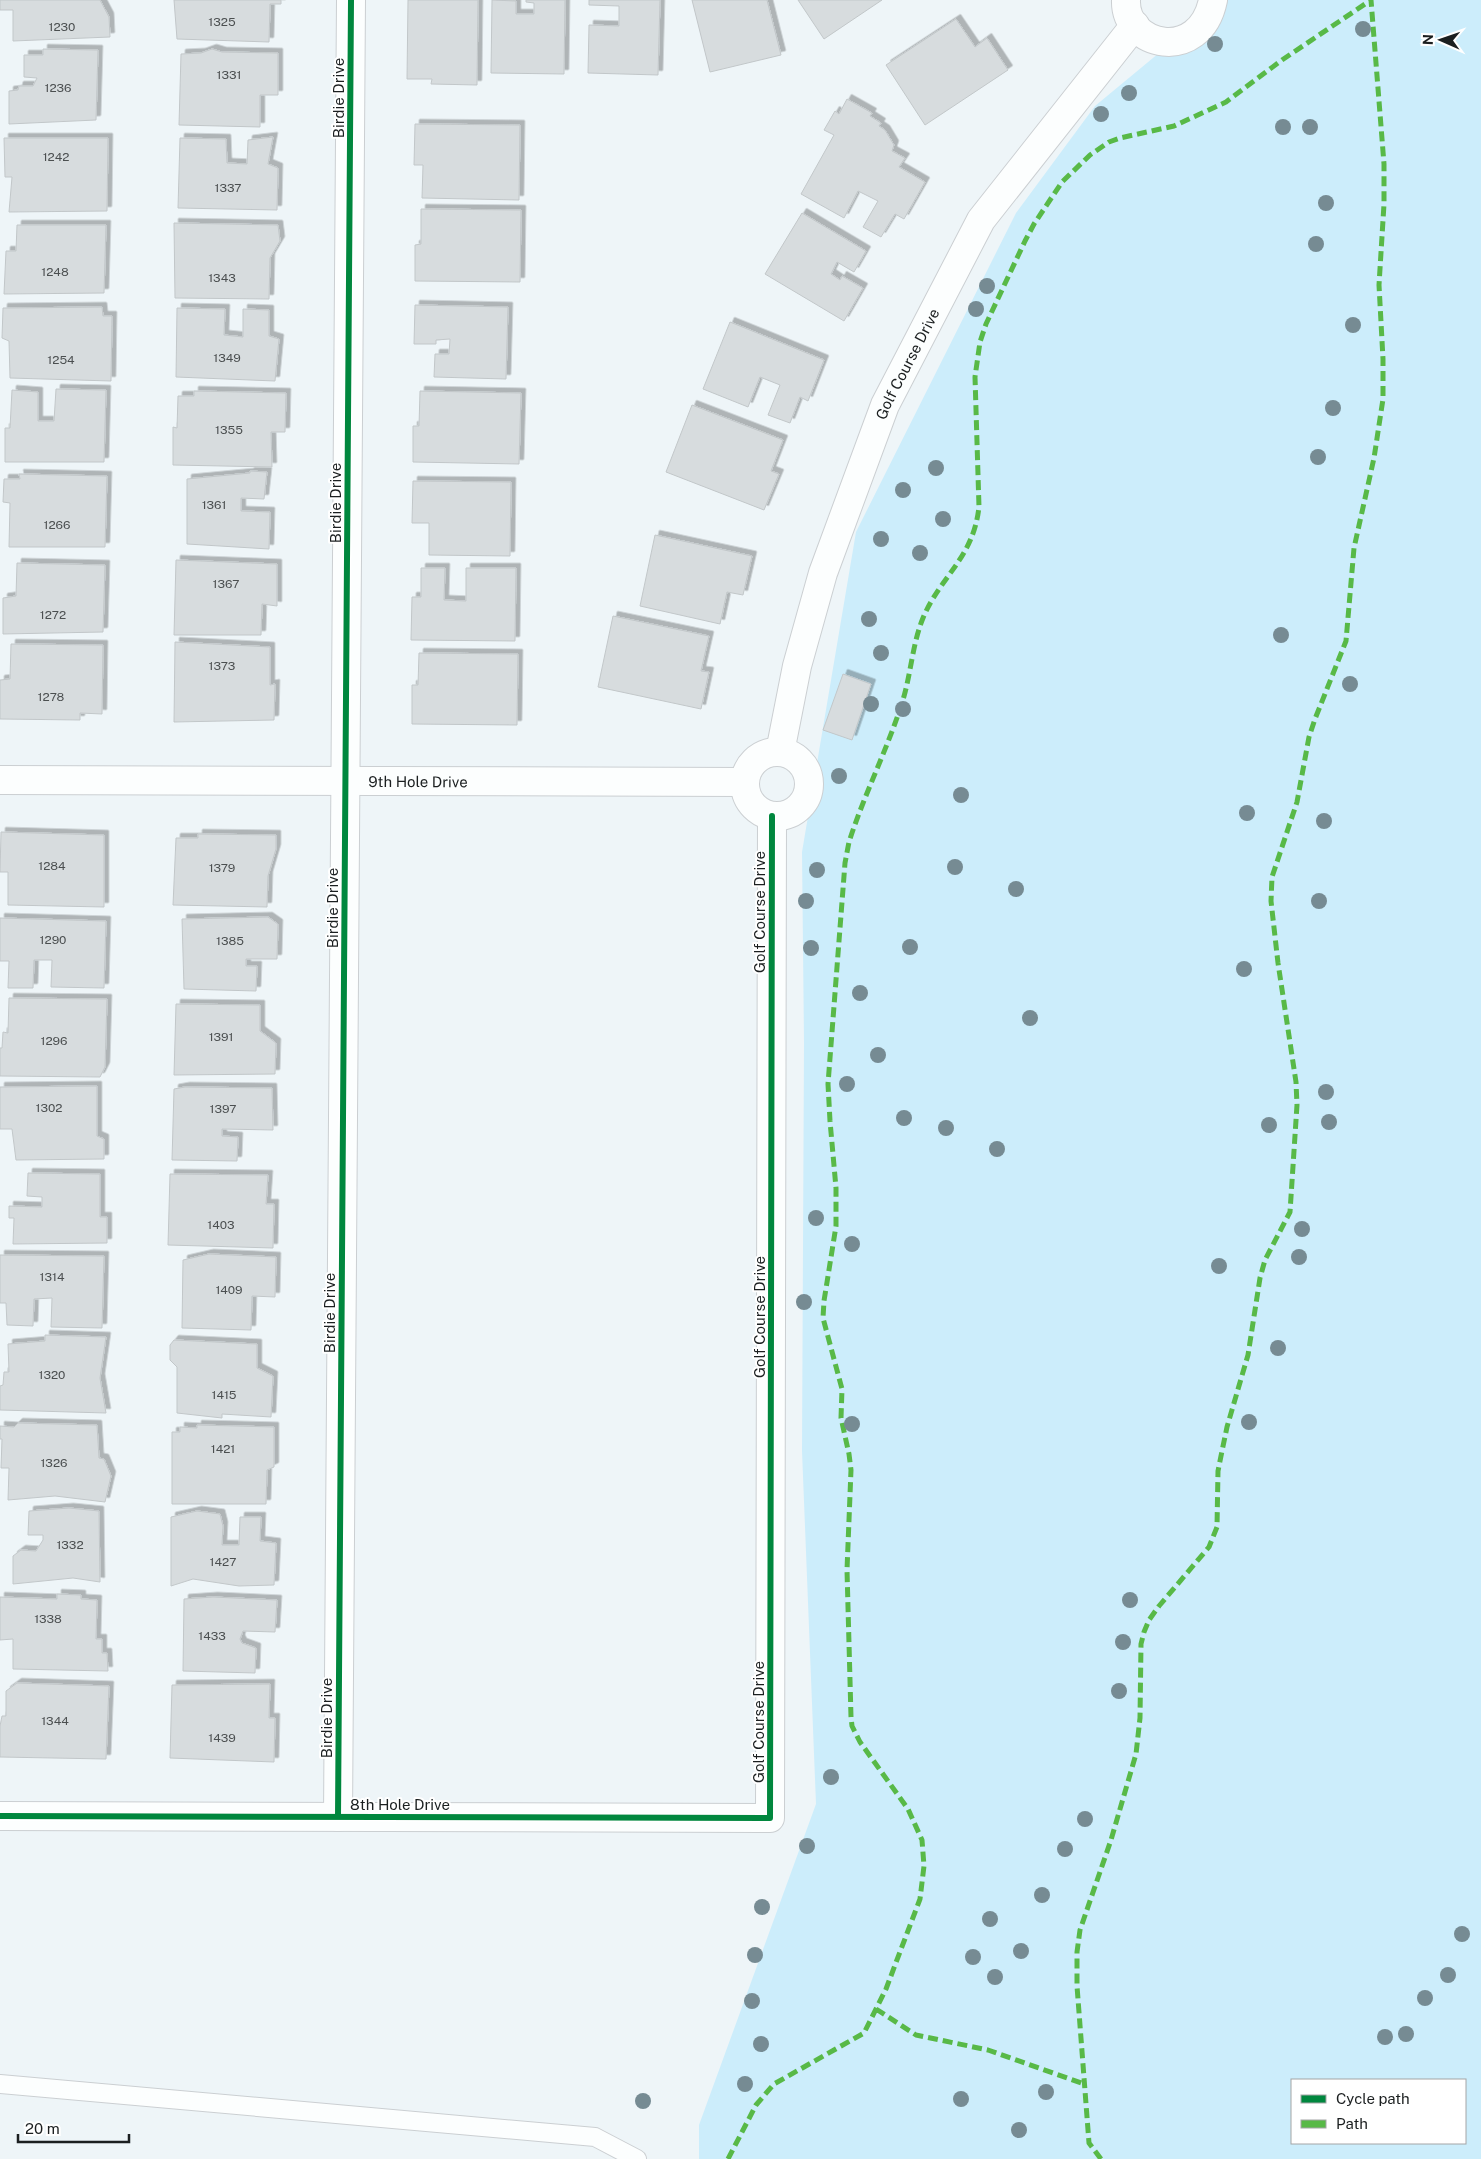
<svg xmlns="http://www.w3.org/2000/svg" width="1481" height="2159" font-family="'Public Sans',sans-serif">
<defs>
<filter id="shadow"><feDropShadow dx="4.5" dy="-4.5" stdDeviation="0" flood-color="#0004"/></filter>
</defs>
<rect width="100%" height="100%" fill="#eef5f8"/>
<path fill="#ccedfb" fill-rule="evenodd" d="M1223 0H1481V2159H699V2125L816 1804 802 1451 804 1043 802 852 856 532 1016 213 1095 106ZM1292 2080H1465V2143H1292Z"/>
<path fill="#d7dcde" stroke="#c2c7c9" filter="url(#shadow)" d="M0 0H100L109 17 110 37 13 41V10H0Z
M174 0H281V4H270L269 42 177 39Z
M408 0H478L477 85 431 84 432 79H407Z
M492 0 516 1V14H534V3L526 2V0H565L564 74 491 73Z
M589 0H660L658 75 588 73 589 25 619 26V6L589 5Z
M692 0H767L781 55 710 72Z
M798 0H882L824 39Z
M956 19 975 47 987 38 1008 70 925 125 886 65Z
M43 49 98 50 96 120 9 124V91L18 90 19 86H33L37 78 24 77V55H43Z
M212 49 222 52 278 53V95H260V127L179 125 181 54 201 53Z
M847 99 872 113 870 116 881 123 879 126 885 130 894 145 892 151 905 158 899 167 925 182 904 219 895 214 881 237 863 227 878 201 858 191 844 218 801 194 834 135 824 130 835 111 839 114Z
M415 124 520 125 519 200 422 198 423 165H414Z
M273 137 268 164 278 168 277 210 178 208 180 138 226 139 227 163 247 164 248 140Z
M4 138H108L107 211 9 212 12 177H5Z
M421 209 521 210 520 282 415 281V245L421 244Z
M802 213 866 251 854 272 837 262 831 274 840 280 842 276 863 288 844 321 765 274Z
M174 223 278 225 280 241 270 258 269 299 175 298Z
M17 225H106L104 293 4 294 6 251H16Z
M415 305 508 307 506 379 434 377 435 354H449L450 339 436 340V344H414Z
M102 307 103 316H112L111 381 10 378 9 341 2 338 3 308Z
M177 308 225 309 224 335 243 337V309L269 310V336L279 339 275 381 176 377Z
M730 322 824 360 808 401 800 397 790 423 768 415 780 385 760 377 748 407 703 389Z
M56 389 106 390 104 462H5V428H10L12 390 38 392V421H54Z
M194 391 286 393 285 432H271L272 467 173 465V427L177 428 178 396H194Z
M420 391 521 393 519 464 413 462V426H419Z
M692 405 783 440 771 471 779 474 764 510 666 472Z
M250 471 267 472 264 499 241 498V511L270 512 269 549 187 544V479L250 473Z
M19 474 107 476 105 547H9L10 503 3 502 4 479H20Z
M413 481 511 482 510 556 429 555V523H412Z
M655 535 752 556 743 595 727 592 720 624 640 606Z
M176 560 277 564V606L262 604 261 635H174Z
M17 563 105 565 103 632 3 634V598L16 596Z
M421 568H445L444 600 466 601V568H516L515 641 411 640 412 597H421Z
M613 616 709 636 701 671 709 672 701 709 598 687Z
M175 642 270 647V685L275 684 274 720 174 722Z
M11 644 103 645 102 714 80 713V720L0 719V680L10 679Z
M419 653 518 654 517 725 412 724V685H418Z
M843 674 871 684 852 740 823 730Z
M1 832 104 835V907L8 905V872H0Z
M198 834 276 835V849L268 876 267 907 173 905 176 838H198Z
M268 917 278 924 277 959H246V966H257L256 991 184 989 182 919Z
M0 918 106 921 104 988 51 987 52 960H34L33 988H8L9 961H0Z
M9 998 107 999 105 1067 100 1077 0 1076V1048H2L3 1032 8 1033Z
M176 1004 260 1005V1031L276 1043 275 1074 174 1075Z
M97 1086V1136L104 1139V1159L16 1160 12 1129H0V1087Z
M185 1087 272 1088 273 1130 222 1129V1136L238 1137 237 1161 172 1160 174 1089Z
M28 1173 100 1174V1217H107V1243L13 1244 14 1218H9V1206L42 1207V1197L27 1196Z
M170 1174 268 1175 266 1204H274L273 1248 168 1245Z
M209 1254 276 1257 275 1297 252 1296 251 1330 182 1328 183 1260Z
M0 1255 104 1256 102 1328 51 1327 52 1298 34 1299 33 1326 7 1325 6 1303H0Z
M45 1335 106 1337 100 1378 106 1413 0 1410V1386L3 1385 4 1372H9L8 1344 45 1341Z
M174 1340 257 1344V1368L273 1376 271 1417 222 1414V1418L177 1413V1367L170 1360V1345Z
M18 1423 97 1425 99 1458 104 1459 111 1476 105 1502 55 1496 8 1500 9 1468H1L2 1439H0V1426L14 1427Z
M197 1425 274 1427V1467L267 1470 266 1504H172V1432H180V1427L197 1428Z
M69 1508 99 1511 100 1582 73 1578 13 1584V1556L21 1550 36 1551 43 1540V1535H28L29 1511Z
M197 1511 220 1514 223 1526 222 1545H239L240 1517H261L260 1541 276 1543 274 1585 239 1586 193 1579 171 1586V1517Z
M57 1594 81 1595V1599L97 1600 96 1639H102V1653H107L108 1671 13 1669V1639L0 1640V1597L57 1599Z
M213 1597 277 1600 275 1632 243 1631 240 1639 242 1643 256 1648 255 1673 183 1671 184 1599Z
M17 1683 109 1686 106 1759 0 1757V1726L2 1716H6V1691Z
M270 1684 269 1718H275L274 1762 170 1758 172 1685Z"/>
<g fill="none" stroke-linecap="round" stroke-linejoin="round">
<defs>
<path id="lane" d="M0 2084 595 2137 637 2159"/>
<g id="street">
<path d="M1126 0C1124 47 1200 64 1213 0"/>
<circle cx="777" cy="784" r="32"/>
<path id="s1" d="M780 752 797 666 823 573 885 405 981 220 1135 25"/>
<path id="s2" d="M0 780 745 782"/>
<path d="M0 1816 770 1818 772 816"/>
<path d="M338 1817 351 0"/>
</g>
</defs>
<use href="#lane" stroke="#cbcfd2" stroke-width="20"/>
<use href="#street" stroke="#cbcfd2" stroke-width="30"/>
<use href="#lane" stroke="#fcfefe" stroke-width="18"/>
<use href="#street" stroke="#fcfefe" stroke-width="28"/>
<path stroke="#58b947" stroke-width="5" stroke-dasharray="10 5" stroke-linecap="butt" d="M876 2009 916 2035 988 2050 1084 2084
M728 2159 756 2105 774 2084 864 2033 886 1989 920 1899 924 1866 922 1840 908 1809 860 1742 852 1726 851 1717 847 1570 851 1470 849 1454 841 1418 842 1389 823 1318 824 1301 836 1226V1188L830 1121 828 1084 845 863 849 842C864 795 887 750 902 703 911 675 912 645 923 618 941 575 973 559 979 507L975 377 980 342 986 324 1025 241 1034 224 1062 182 1090 155 1109 142 1120 138 1174 126 1226 102 1282 60 1371 0
M1101 2159 1089 2143 1077 1986V1952L1080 1930 1111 1840 1136 1754 1140 1718 1141 1644 1144 1632 1149 1620 1159 1606 1209 1547 1217 1527 1218 1471 1221 1456 1227 1427 1248 1355 1260 1278 1265 1260 1290 1212 1297 1105 1296 1082 1278 963 1271 901 1272 877 1297 802 1309 737 1315 719 1346 641 1354 548 1374 458 1383 399V359L1379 285 1384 204V164L1371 0"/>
<defs>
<path id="cycleway" d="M0 1816 770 1818 772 816
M338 1817 351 0"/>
</defs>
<use href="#cycleway" stroke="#fff" stroke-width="9"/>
<use href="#cycleway" stroke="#00873e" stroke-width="6"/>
</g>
<g fill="#768b93">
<circle cx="1363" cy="29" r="8"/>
<circle cx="1215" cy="44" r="8"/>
<circle cx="1129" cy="93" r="8"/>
<circle cx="1101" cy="114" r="8"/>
<circle cx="1283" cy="127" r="8"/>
<circle cx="1310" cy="127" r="8"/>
<circle cx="1326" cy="203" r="8"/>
<circle cx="1316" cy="244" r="8"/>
<circle cx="987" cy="286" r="8"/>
<circle cx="976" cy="309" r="8"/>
<circle cx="1353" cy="325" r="8"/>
<circle cx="1333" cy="408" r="8"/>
<circle cx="1318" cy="457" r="8"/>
<circle cx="936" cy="468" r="8"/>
<circle cx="903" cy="490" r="8"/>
<circle cx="943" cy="519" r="8"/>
<circle cx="881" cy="539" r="8"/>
<circle cx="920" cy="553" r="8"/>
<circle cx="869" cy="619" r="8"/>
<circle cx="1281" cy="635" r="8"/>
<circle cx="881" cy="653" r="8"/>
<circle cx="1350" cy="684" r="8"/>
<circle cx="871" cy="704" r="8"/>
<circle cx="903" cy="709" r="8"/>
<circle cx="839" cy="776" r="8"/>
<circle cx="961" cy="795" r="8"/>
<circle cx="1247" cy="813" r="8"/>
<circle cx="1324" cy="821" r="8"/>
<circle cx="955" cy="867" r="8"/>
<circle cx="817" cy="870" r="8"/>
<circle cx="1016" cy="889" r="8"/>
<circle cx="806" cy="901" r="8"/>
<circle cx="1319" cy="901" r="8"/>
<circle cx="910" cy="947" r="8"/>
<circle cx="811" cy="948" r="8"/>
<circle cx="1244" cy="969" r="8"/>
<circle cx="860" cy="993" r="8"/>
<circle cx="1030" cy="1018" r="8"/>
<circle cx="878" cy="1055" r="8"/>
<circle cx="847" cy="1084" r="8"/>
<circle cx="1326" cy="1092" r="8"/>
<circle cx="904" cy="1118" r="8"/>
<circle cx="1329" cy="1122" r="8"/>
<circle cx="1269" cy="1125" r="8"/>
<circle cx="946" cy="1128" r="8"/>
<circle cx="997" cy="1149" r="8"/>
<circle cx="816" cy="1218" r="8"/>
<circle cx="1302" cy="1229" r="8"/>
<circle cx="852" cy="1244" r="8"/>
<circle cx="1299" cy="1257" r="8"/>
<circle cx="1219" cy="1266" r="8"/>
<circle cx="804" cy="1302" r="8"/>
<circle cx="1278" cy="1348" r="8"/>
<circle cx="1249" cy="1422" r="8"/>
<circle cx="852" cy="1424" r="8"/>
<circle cx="1130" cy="1600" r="8"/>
<circle cx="1123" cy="1642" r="8"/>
<circle cx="1119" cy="1691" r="8"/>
<circle cx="831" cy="1777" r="8"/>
<circle cx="1085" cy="1819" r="8"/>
<circle cx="807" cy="1846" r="8"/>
<circle cx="1065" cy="1849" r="8"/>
<circle cx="1042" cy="1895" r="8"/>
<circle cx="762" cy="1907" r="8"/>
<circle cx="990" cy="1919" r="8"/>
<circle cx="1462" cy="1934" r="8"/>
<circle cx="1021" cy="1951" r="8"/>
<circle cx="755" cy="1955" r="8"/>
<circle cx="973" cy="1957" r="8"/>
<circle cx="1448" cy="1975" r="8"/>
<circle cx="995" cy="1977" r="8"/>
<circle cx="1425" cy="1998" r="8"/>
<circle cx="752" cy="2001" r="8"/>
<circle cx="1406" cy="2034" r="8"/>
<circle cx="1385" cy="2037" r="8"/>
<circle cx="761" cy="2044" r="8"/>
<circle cx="745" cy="2084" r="8"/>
<circle cx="1046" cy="2092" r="8"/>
<circle cx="961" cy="2099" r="8"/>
<circle cx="643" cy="2101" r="8"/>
<circle cx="1019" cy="2130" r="8"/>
</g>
<g text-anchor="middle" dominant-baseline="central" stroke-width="4" stroke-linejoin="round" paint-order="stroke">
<g font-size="12" fill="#4b4f50">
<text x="222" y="22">1325</text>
<text x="62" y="27">1230</text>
<text x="229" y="75">1331</text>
<text x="58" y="88">1236</text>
<text x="56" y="157">1242</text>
<text x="228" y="188">1337</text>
<text x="55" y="272">1248</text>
<text x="222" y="278">1343</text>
<text x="227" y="358">1349</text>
<text x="61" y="360">1254</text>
<text x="229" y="430">1355</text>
<text x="214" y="505">1361</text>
<text x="57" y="525">1266</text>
<text x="226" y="584">1367</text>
<text x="53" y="615">1272</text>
<text x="222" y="666">1373</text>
<text x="51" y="697">1278</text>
<text x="52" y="866">1284</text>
<text x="222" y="868">1379</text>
<text x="53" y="940">1290</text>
<text x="230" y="941">1385</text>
<text x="221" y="1037">1391</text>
<text x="54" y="1041">1296</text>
<text x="49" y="1108">1302</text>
<text x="223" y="1109">1397</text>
<text x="221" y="1225">1403</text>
<text x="52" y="1277">1314</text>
<text x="229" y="1290">1409</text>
<text x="52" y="1375">1320</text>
<text x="224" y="1395">1415</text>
<text x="223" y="1449">1421</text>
<text x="54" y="1463">1326</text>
<text x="70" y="1545">1332</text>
<text x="223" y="1562">1427</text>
<text x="48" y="1619">1338</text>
<text x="212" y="1636">1433</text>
<text x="55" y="1721">1344</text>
<text x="222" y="1738">1439</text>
</g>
<g font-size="15" fill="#1b1f20" stroke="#fff">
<text transform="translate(338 98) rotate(-90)">Birdie Drive</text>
<text stroke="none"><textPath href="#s1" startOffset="410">Golf Course Drive</textPath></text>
<text transform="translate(335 503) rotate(-90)">Birdie Drive</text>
<text stroke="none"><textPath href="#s2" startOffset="418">9th Hole Drive</textPath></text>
<text transform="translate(332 908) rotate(-90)">Birdie Drive</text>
<text transform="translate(759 912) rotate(-90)">Golf Course Drive</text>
<text transform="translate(329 1313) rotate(-90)">Birdie Drive</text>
<text transform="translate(759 1317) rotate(-90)">Golf Course Drive</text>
<text transform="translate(326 1718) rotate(-90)">Birdie Drive</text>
<text transform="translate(758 1722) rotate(-90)">Golf Course Drive</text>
<text x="400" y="1804">8th Hole Drive</text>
</g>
</g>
<rect x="1291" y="2079" width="175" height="65" fill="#ffffff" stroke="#a4a5a6"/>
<rect x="1301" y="2095" width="25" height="8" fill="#00873e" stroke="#a4a5a6"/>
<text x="1336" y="2104" font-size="15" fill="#1b1f20">Cycle path</text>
<rect x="1301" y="2120" width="25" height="8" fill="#58b947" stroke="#a4a5a6"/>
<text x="1336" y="2129" font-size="15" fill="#1b1f20">Path</text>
<g transform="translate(1441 40) rotate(272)" stroke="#ffffff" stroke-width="4" paint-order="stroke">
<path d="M0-4L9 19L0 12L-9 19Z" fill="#1b1f20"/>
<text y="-8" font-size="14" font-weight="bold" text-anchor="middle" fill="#1b1f20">N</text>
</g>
<path d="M18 2134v8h111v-8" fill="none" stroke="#1b1f20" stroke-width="2.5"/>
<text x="25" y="2134" font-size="15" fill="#1b1f20" stroke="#ffffff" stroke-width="4" paint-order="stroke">20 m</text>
</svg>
